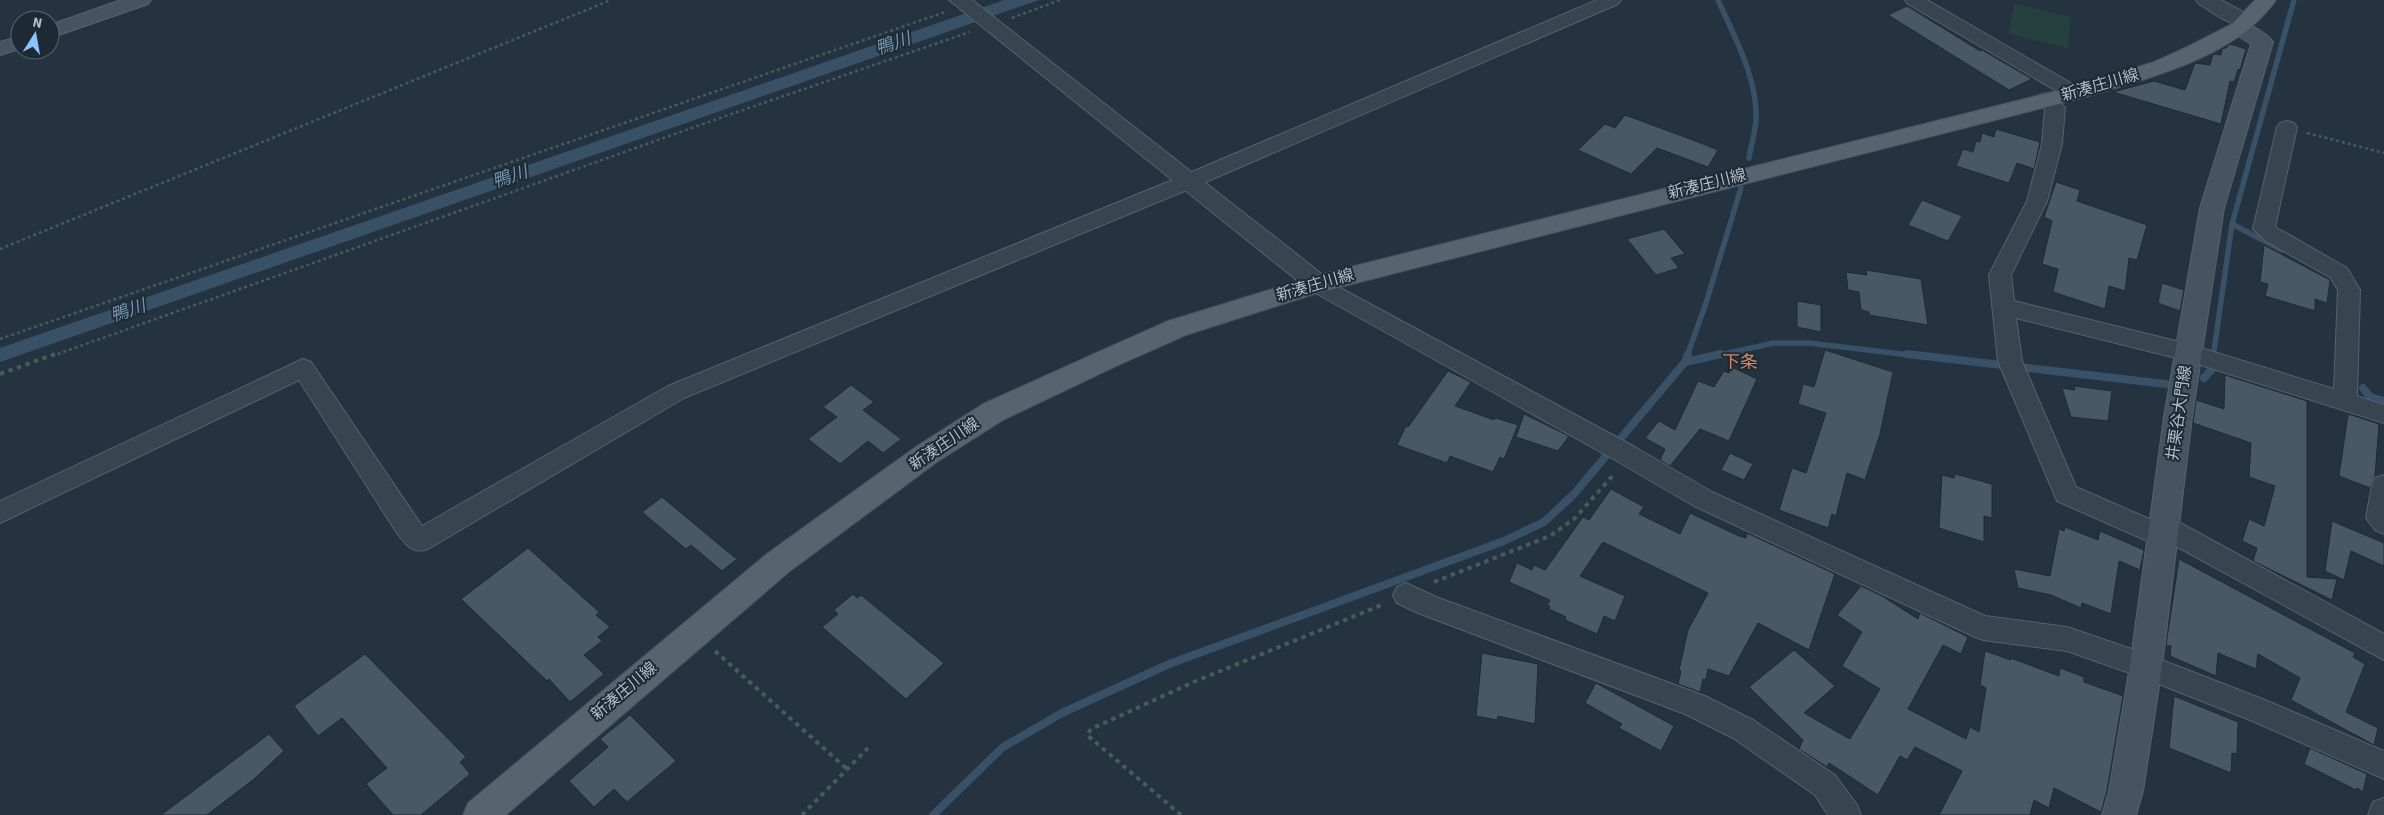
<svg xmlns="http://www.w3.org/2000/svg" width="2384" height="815" font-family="'Source Sans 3','Noto Sans JP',sans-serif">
<rect width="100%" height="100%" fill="#24333f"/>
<path fill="#26403f" d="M2014 3 2071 17 2068 48 2009 34Z"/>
<path fill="#385166" d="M1004 0H1039L0 362V348Z"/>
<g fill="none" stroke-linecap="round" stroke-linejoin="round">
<path stroke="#385166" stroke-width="5.5" d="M1718 0C1734 36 1758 79 1756 120 1755 133 1751 145 1749 158
M2232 224 2282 250
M2214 351 2232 224 2294 0
M1687 356 1706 303 1741 188
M1715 356 1774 343H1809L1918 356"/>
<path stroke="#385166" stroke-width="8" d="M1907 354 2166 384
M1685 362 1721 354
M2204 378 2212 369
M2363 388 2370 397 2384 401
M933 815 1003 747 1062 713 1169 664 1504 541 1544 522 1574 494 1685 362 1688 354"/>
</g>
<path fill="#485965" stroke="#1f2b36" d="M1907 6 1980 51 1982 50 2032 79 2009 90 1888 15Z
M2230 44 2246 49 2240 70 2238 69 2234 82 2230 81 2221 124 2113 92 2154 81 2185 90 2195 63 2210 65 2213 54 2221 55 2222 49 2226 48Z
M1625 115 1698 142 1718 150 1708 167 1657 148 1631 174 1578 150 1605 124 1615 128Z
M1996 129 2040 142 2034 169 2017 163 2009 183 1956 166 1963 149 1973 152 1976 141 1980 142 1982 133 1994 137Z
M2056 182 2080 190 2077 201 2147 225 2137 260 2129 258 2125 291 2109 286 2105 309 2053 292 2058 269 2042 264 2052 221 2044 217Z
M1922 200 1962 216 1948 241 1908 225Z
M1664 229 1685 254 1671 258 1679 268 1656 275 1627 239Z
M2264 245 2330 280 2327 303 2315 299V311L2265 296 2268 284 2260 282Z
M1866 270 1921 279 1928 325 1869 315V312L1861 310 1859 292 1848 290 1846 272 1867 275Z
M2162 283 2184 290 2180 311 2158 303Z
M1797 301 1821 305V332L1797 327Z
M1825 350 1893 372 1880 434 1865 480 1847 473 1836 516 1832 514 1828 528 1779 510 1792 468 1806 473 1826 413 1798 404 1803 384 1814 387Z
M1732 367 1757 379 1729 441 1700 429 1670 466 1660 460 1665 449 1645 438 1659 421 1675 430 1698 381 1714 387 1724 371 1729 373Z
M1448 371 1471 382 1455 406 1494 420 1496 418 1518 425 1504 459 1500 457 1493 472 1450 456 1447 463 1397 445 1406 426 1408 427Z
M2225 375 2307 401V577L2337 579 2332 600 2253 561 2257 548 2242 541 2249 519 2264 526 2275 486 2249 477 2251 443 2193 423 2196 400 2224 409Z
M851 385 874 402 863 410 901 439 883 453 868 441 840 464 808 439 837 417 823 407Z
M2074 386 2112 391 2108 421 2071 417 2062 388 2075 390Z
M1524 414 1569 436 1558 451 1516 437Z
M2348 414 2379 424 2375 476 2370 488 2339 476Z
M1730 453 1753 464 1744 480 1721 470Z
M1955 474 1992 484V518L1984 516V542L1939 528 1942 475 1954 478Z
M1611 489 1644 507 1639 514 1680 534 1690 513 1739 536 1746 538 1747 533 1835 574 1809 650 1758 623 1729 676 1708 669 1706 680 1703 679 1700 692 1678 684 1681 671 1679 670 1688 630 1708 593 1603 542 1580 576 1625 596 1615 621 1604 616 1597 634 1565 620 1566 617 1549 609 1550 606 1547 605 1550 600 1509 582 1517 563 1532 570 1534 565 1545 570 1583 517 1589 520Z
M662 497 722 547 737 559 722 571 691 545 686 549 642 512Z
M2332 521 2384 543V566L2351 551 2344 580 2325 571Z
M2065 527 2098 540 2100 531 2144 550 2140 570 2119 561 2111 614 2082 603 2081 608 2051 595 2018 588 2014 569 2050 576 2059 529 2064 531Z
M528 548 599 612 596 615 610 627 598 637 602 641 584 655 604 674 570 702 549 679 547 681 461 599Z
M2179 559 2355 653 2353 657 2365 664 2346 712 2378 728 2374 745 2291 700 2300 678 2258 654 2256 669 2218 653 2216 676 2170 656 2171 646 2166 645Z
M1861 586 1882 596 1918 619 1920 613 1968 637 1961 654 1943 645 1908 709 1966 739 1970 727 1979 732 1986 688 1980 685 1985 651 2011 660V658L2059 676 2060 668 2084 677V682L2123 696 2107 791 2101 812 2054 788 2049 808 2034 800 2030 815H1939L1962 771 1915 747 1907 760 1900 756 1878 795 1829 763 1827 767 1799 749 1803 740 1749 687 1794 650 1835 686 1804 713 1850 739 1880 689 1842 666 1862 632 1837 615Z
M853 594 857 598 861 595 944 663 906 699 822 627 838 614 834 610Z
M1482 653 1538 664 1535 724 1498 716 1497 720 1476 716Z
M365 654 466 757 460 762 470 774 421 815H393L366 784 387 768 342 718 318 736 294 706Z
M1596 683 1674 726 1661 751 1619 728 1622 724 1585 703Z
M2174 696 2238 722 2237 754 2232 753 2231 773 2169 748Z
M630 715 676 761 627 802 614 789 594 807 569 781 608 747 600 739Z
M269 734 284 751 254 779 207 815H161Z
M2310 748 2367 774 2363 792 2357 788 2356 790 2304 764Z"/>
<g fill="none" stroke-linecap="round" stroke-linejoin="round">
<defs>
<path id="minor" d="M1597 0H1621L1618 4 1194 187 684 398 428 549C411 555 405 543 395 530L299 380 0 523V501L303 359 311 362 422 526 668 386 1180 177Z
M1905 0H1927L2081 89 2084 93 2081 97 2074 99 2067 97 1908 4Z
M2046 93 2053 95 2065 108 2062 144 2047 201 2011 275 2014 301 2188 344 2334 389 2338 290 2331 278 2266 241 2253 229 2277 127 2280 123 2287 121 2294 123 2297 127 2275 227 2347 268 2360 290 2357 396 2384 405V423L2188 361 2016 318 2022 361 2076 487 2154 521 2164 516 2173 519 2384 634V660L2172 544 2163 547 2154 544 2057 501 1998 361 1989 275 2027 201 2042 144 2045 109 2036 99 2039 95Z
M1318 276 1633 446 1712 492 1985 616 2067 627 2146 654 2270 702 2384 751V779L2250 720 2141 677 2067 651 1983 640 1973 636 1694 506 1615 460 1310 290 1307 284 1310 278Z
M2384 475V534L2375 530 2366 518 2372 485 2375 478Z
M1406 583 1436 597 1705 696 1753 720 1835 775 1857 805 1861 815H1828L1815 795 1733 738 1685 714 1418 613 1397 603 1393 595 1397 587Z
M2384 798V815H2368L2373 802Z"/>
<path id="tertiary" d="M949 0H972L1327 278 1331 284 1327 290 1318 293 1309 290Z
M2196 0H2221L2252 17 2255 21 2252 25C2235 30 2214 13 2199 4Z"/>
<path id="secondary" d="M121 0H151L148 4 50 38V25Z
M2239 22C2250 24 2266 32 2273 42L2224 208 2192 417 2162 666 2143 791 2136 815H2102L2109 791 2130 666 2164 417 2200 208 2251 44 2232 32 2229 28 2232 24Z
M20 36V49L0 55V42Z"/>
<path id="primary" d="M2255 0H2276C2235 59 2147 78 2082 98L1321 292 1186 335 1114 367 1003 420 937 462 790 571 506 815H463L468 803 768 553 917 446 983 404 1096 353 1168 321 1318 275 2068 88 2154 62 2189 46 2232 24Z"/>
</defs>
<use href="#minor" stroke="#56626d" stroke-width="2"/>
<use href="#tertiary" stroke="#56626d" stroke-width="2"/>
<use href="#secondary" stroke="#56626d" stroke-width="2"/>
<use href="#primary" stroke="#44505b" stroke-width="2"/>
<path stroke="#445c5b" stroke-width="2.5" stroke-dasharray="3 3" stroke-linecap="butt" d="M1012 18 1060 0
M2307 133 2384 153
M0 249 611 0
M0 339 945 12
M52 356 717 119 970 32"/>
<path stroke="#445c5b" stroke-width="4" stroke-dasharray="4.5 4.5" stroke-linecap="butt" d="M0 374 55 354
M1434 582 1550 536 1575 518 1615 473
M715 651 847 769
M802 815 868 748
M1181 815 1087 735 1091 729 1196 681 1384 604"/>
<use href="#minor" fill="#38444f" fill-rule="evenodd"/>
<use href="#tertiary" fill="#38444f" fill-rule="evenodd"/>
<use href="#secondary" fill="#465462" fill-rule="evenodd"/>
<use href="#primary" fill="#56646f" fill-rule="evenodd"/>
</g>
<g text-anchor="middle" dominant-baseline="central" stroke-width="4" stroke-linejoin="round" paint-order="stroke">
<g font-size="16" fill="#b4bfca" stroke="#1d2934">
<text transform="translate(2100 85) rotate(-16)">新湊庄川線</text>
<text transform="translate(1707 184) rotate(-14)">新湊庄川線</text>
<text transform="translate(1315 285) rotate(-16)">新湊庄川線</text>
<text transform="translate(2179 413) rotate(-82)">井栗谷大門線</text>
<text transform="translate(944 444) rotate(-34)">新湊庄川線</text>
<text transform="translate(624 691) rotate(-40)">新湊庄川線</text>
</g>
<g font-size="18" font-style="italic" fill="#7494ad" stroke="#1d2934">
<text transform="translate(893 44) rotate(-19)">鴨川</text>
<text transform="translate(510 177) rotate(-19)">鴨川</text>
<text transform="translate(128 311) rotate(-19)">鴨川</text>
</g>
<g font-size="18" fill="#d68562" stroke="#1d2934">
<text x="1740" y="362">下条</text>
</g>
</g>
<g transform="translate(35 35) rotate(11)"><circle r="24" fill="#1d2934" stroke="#596570"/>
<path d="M0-4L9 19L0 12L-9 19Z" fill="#89c3f9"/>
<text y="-8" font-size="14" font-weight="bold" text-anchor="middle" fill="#b4bfca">N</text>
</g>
</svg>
